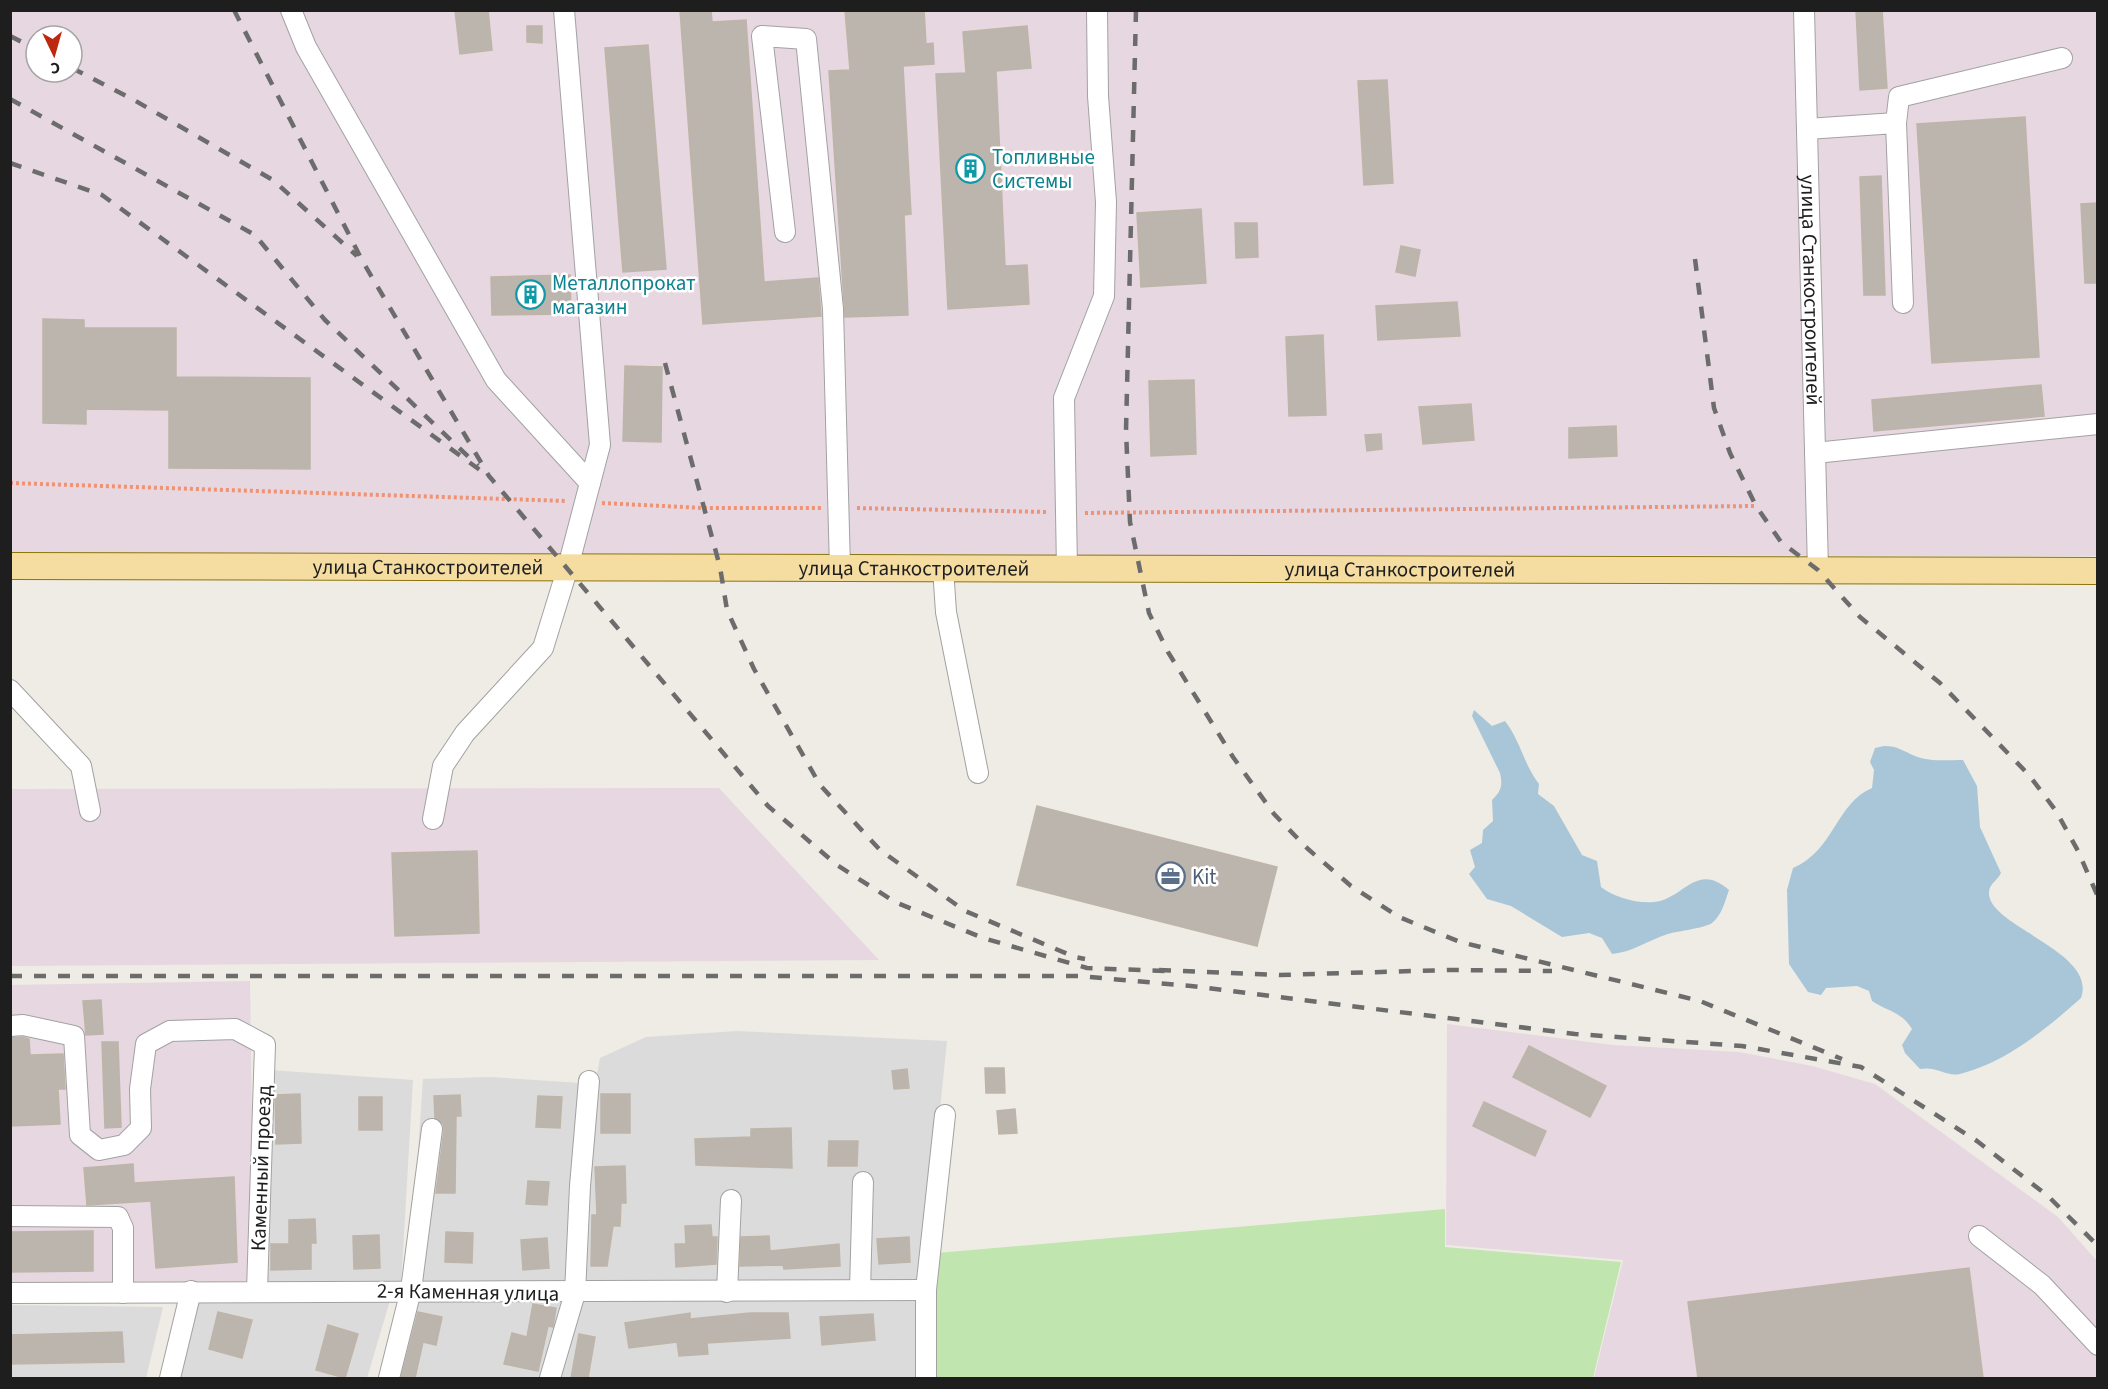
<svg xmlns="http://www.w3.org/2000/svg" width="2108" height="1389" font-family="'Source Sans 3',sans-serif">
<rect width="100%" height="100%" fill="#eeece4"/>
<path fill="#dcdbdb" d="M737 1031 947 1041 922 1284 581 1288 592 1103 600 1058 646 1037Z
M270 1070 413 1080 401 1286 263 1282Z
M490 1077 580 1083 571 1288 409 1284 423 1079Z
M407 1295 567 1299 541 1378H378L392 1328Z
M391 1297 367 1378H160L180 1298Z
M918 1297V1378H556L580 1299Z
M11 1305 163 1307 146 1378H11Z"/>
<path fill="#e6d7e1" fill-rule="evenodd" d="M11 11H2097V556L11 554ZM36 36H72V72H36Z
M719 788 879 960 11 966 10 789Z
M250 981 254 1281 11 1285 10 985Z
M1447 1024 1613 1045 1739 1052 1812 1066 1875 1084 2058 1217 2097 1261V1378H1594L1623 1260 1446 1245Z"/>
<path fill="#c0e5ae" d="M1445 1209V1247L1621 1262 1593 1378H933L932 1314 937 1253Z"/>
<path fill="#a8c6d8" d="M1474 710 1492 726 1505 721C1520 740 1524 765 1539 784L1538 794 1554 806 1582 855 1597 861 1601 887C1614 897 1637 904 1654 902 1684 899 1696 861 1729 890 1725 901 1722 915 1712 923 1705 928 1678 931 1668 934 1648 940 1633 952 1612 954L1602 938 1589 933 1562 937 1511 906 1487 899 1469 874 1475 867 1470 850 1482 843 1483 830 1493 821 1492 800C1501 791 1503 786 1500 773L1472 716Z
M1884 746C1898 746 1903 751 1915 756 1930 762 1948 760 1963 760L1977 786 1980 827 2001 873C1998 880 1989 884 1989 892 1986 926 2098 951 2081 998 2046 1029 2007 1062 1960 1074 1946 1077 1938 1066 1920 1069L1905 1053 1902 1045 1912 1029C1902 1012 1887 1011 1872 1001L1869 991 1857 986 1826 988 1821 995 1808 992 1789 964 1787 890 1793 868C1834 851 1836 803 1872 788L1874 770 1870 762 1875 748Z"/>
<path fill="#bbb5ae" stroke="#beb5a8" stroke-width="1.5" d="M455 10H488L492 50 460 54Z
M680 10H711L712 22 746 20 764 282 818 278 821 316 703 324Z
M845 10H924L926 44 933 43 934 64 903 66 911 214 904 215 908 315 845 317 829 71 850 70Z
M1856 10H1882L1887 88 1860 90Z
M527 26H542V43L527 42Z
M1027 26 1031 68 996 71 1005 266 1027 265 1029 304 948 309 936 74 966 73 963 32Z
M648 45 666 269 623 272 605 48Z
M1387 80 1393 183 1364 185 1358 81Z
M2025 117 2039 357 1932 363 1917 124Z
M1881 176 1885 295H1864L1860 177Z
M2097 203V283H2085L2081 204Z
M1201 209 1206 283 1141 287 1137 213Z
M1235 223H1257L1258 257 1236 258Z
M1401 246 1420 250 1415 276 1396 272Z
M570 275 571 314 492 315 491 277Z
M1457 302 1460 336 1378 340 1376 306Z
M43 319 84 320V328H176V377L310 378V469L169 468V410L86 409V424L43 423Z
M1323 335 1326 415 1289 416 1286 337Z
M625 366 662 367 661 442 623 441Z
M1194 380 1196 454 1151 456 1149 381Z
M2041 385 2044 416 1874 431 1872 400Z
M1471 404 1474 440 1423 444 1419 407Z
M1616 426 1617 456 1569 458V428Z
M1381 434 1382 449 1367 451 1365 435Z
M1037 806 1277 867 1257 946 1017 885Z
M477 851 479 933 395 936 392 853Z
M101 1000 103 1034 86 1035 83 1001Z
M22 1037 29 1039 30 1055 63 1054 65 1089H58L60 1124 10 1126V1038Z
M102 1042H118L121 1127 105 1128Z
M1529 1046 1606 1086 1590 1117 1513 1077Z
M985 1068H1004L1005 1093H986Z
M907 1069 909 1088 894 1089 892 1071Z
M300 1094 301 1143 276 1144 275 1095Z
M601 1094H630V1133H601Z
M460 1095 461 1116H456L455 1193H436L444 1130 443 1124 435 1118 434 1096Z
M538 1096 562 1097 560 1128 536 1127Z
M359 1097H382V1130H359Z
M1484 1102 1546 1131 1535 1156 1473 1126Z
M1015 1109 1017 1133 999 1134 997 1111Z
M791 1128 792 1168 696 1165 695 1139 751 1137V1129Z
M829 1141H858L857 1166H828Z
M133 1164 134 1183 234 1177 237 1262 156 1268 151 1201 87 1205 84 1168Z
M625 1166 626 1203H621L620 1226H613L607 1266H591L592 1215H597L595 1167Z
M528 1181 549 1182 547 1205 526 1204Z
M315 1219 316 1243H311V1269L271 1270V1244H289V1220Z
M711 1225 712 1237H717L716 1264 676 1267 675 1244H686L685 1226Z
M93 1231V1271L10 1272V1232Z
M446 1232 473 1233 472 1263 445 1262Z
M379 1235 380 1268 354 1269 353 1236Z
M769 1236 770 1251 839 1244 840 1266 784 1269 783 1265 740 1266 741 1237Z
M909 1237 910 1262 879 1264 877 1239Z
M547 1238 549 1268 523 1270 521 1240Z
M1969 1268 1983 1378H1698L1688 1302Z
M533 1304 556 1308 553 1327 548 1326 538 1371 504 1364 512 1333 527 1337Z
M218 1312 252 1320 242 1358 209 1349Z
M418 1312 442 1317 436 1345 423 1342 415 1378H401Z
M690 1313V1319L750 1313H788L790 1338 707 1343 708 1354 679 1356 677 1342 629 1348 625 1323Z
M873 1314 875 1340 822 1345 820 1317Z
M328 1325 358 1334 345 1378 316 1370Z
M122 1332 124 1362 10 1364V1335Z
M579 1334 595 1337 588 1378H571Z"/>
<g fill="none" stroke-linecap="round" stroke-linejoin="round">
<defs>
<g id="minor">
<path d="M291 10 306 47 496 380 590 483"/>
<path id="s1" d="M1804 10 1818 570"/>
<path d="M1896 123 1899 97 2062 58"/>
<path d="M1807 129 1896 123 1903 303"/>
<path d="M785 232 762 36 806 39 833 309 840 568"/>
<path d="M1815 453 2098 424"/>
<path d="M943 568 946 612 978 773"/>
<path d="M1067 569 1064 398 1104 296 1106 202 1098 96 1097 10"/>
<path d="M10 690 81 766 90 811"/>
<path d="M433 819 443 766 465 733 543 648 568 567 600 445 564 10"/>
<path d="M10 1026 23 1025 74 1036 80 1135 99 1150 124 1145 141 1128 140 1089 146 1044 170 1031 235 1029 265 1045 257 1291"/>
<path d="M10 1216 118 1217 123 1228V1293"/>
<path d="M1979 1236 2042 1285 2098 1345"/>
<path d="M860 1290 863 1182"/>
<path d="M727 1292 731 1200"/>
<path d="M10 1293C316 1291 620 1292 926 1290"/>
<path d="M170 1378 191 1291"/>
<path d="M389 1378 411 1290 432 1129"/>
<path d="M550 1378 575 1293 580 1186 589 1081"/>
<path d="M926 1378V1290L945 1115"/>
</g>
<g id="major">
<path id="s2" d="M10 566 2098 571"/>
</g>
</defs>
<use href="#minor" stroke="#a2a2a2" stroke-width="22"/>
<use href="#major" stroke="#8c750b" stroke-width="28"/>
<path stroke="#ef9374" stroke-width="4" stroke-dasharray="3 3" stroke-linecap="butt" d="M10 483 567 501
M602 503 703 508H822
M857 508 1047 512
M1085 513 1756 506"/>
<use href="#minor" stroke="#fff" stroke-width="20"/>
<use href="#major" stroke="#f5dda2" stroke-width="26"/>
<path stroke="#6c6c6c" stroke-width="4.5" stroke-dasharray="12 12" stroke-linecap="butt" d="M234 10 363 262 489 476 768 806 837 865 895 902 983 938 1087 968 1165 971
M1136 10 1126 431 1130 522 1149 613 1168 652 1233 757 1274 814 1308 849 1351 886 1399 917 1460 942 1700 1001 1842 1059
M10 36 36 49
M72 68 134 100 273 180 357 256
M10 99 255 235 325 320 478 466
M10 163 102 195 484 473
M1695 259 1714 408 1730 453 1756 506 1781 542 1818 570 1860 617 1940 683 2029 775 2056 811 2078 851 2098 897
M665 363 720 567 727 610 754 669 820 785 880 850 965 911 1075 957 1085 959
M1159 970 1279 975 1448 970 1552 971
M10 976H1078L1191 986 1575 1034 1742 1046 1861 1067 1977 1141 2048 1196 2098 1246"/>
</g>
<defs>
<symbol id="building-ring" viewBox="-11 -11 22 22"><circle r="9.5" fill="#fff" stroke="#0f9aa8" stroke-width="1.5"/><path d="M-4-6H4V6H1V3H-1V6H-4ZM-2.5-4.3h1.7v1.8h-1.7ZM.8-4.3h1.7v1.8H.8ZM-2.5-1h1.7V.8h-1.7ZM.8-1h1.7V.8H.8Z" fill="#0f9aa8"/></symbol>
<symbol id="office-ring" viewBox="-11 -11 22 22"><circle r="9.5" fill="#fff" stroke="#5c6f8a" stroke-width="1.5"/><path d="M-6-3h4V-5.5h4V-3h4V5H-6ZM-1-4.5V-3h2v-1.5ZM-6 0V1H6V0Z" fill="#5c6f8a"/></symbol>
</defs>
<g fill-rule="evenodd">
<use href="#building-ring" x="954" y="152" width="33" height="33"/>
<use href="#building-ring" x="514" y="278" width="33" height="33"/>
<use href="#office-ring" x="1154" y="860" width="33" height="33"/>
</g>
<g text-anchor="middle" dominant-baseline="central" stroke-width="5" stroke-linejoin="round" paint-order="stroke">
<g font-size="21" fill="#0d838f" stroke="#fff" text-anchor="start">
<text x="992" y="157">Топливные<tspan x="992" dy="24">Системы</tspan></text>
<text x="552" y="283">Металлопрокат<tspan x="552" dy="24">магазин</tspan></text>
</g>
<g font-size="21" fill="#1e1e1e" stroke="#fff">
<text stroke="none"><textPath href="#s1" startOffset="280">улица Станкостроителей</textPath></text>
<text stroke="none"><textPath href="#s2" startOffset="418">улица Станкостроителей</textPath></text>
<text stroke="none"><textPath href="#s2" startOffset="904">улица Станкостроителей</textPath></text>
<text stroke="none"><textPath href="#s2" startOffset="1390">улица Станкостроителей</textPath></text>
<text transform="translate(261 1168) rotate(-88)">Каменный проезд</text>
<text transform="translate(468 1292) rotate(1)">2-я Каменная улица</text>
</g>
<g font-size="21" fill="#4e5e75" stroke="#fff" text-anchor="start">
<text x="1192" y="877">Kit</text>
</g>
</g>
<rect width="2108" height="1389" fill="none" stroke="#1e1e1e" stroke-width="24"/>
<g transform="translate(54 54) rotate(175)"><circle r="28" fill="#ffffff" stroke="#a5a5a5" stroke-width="1.5"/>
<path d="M0-4.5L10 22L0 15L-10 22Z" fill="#bc290f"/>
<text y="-9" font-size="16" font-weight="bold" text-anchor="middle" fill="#1e1e1e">С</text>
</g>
</svg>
